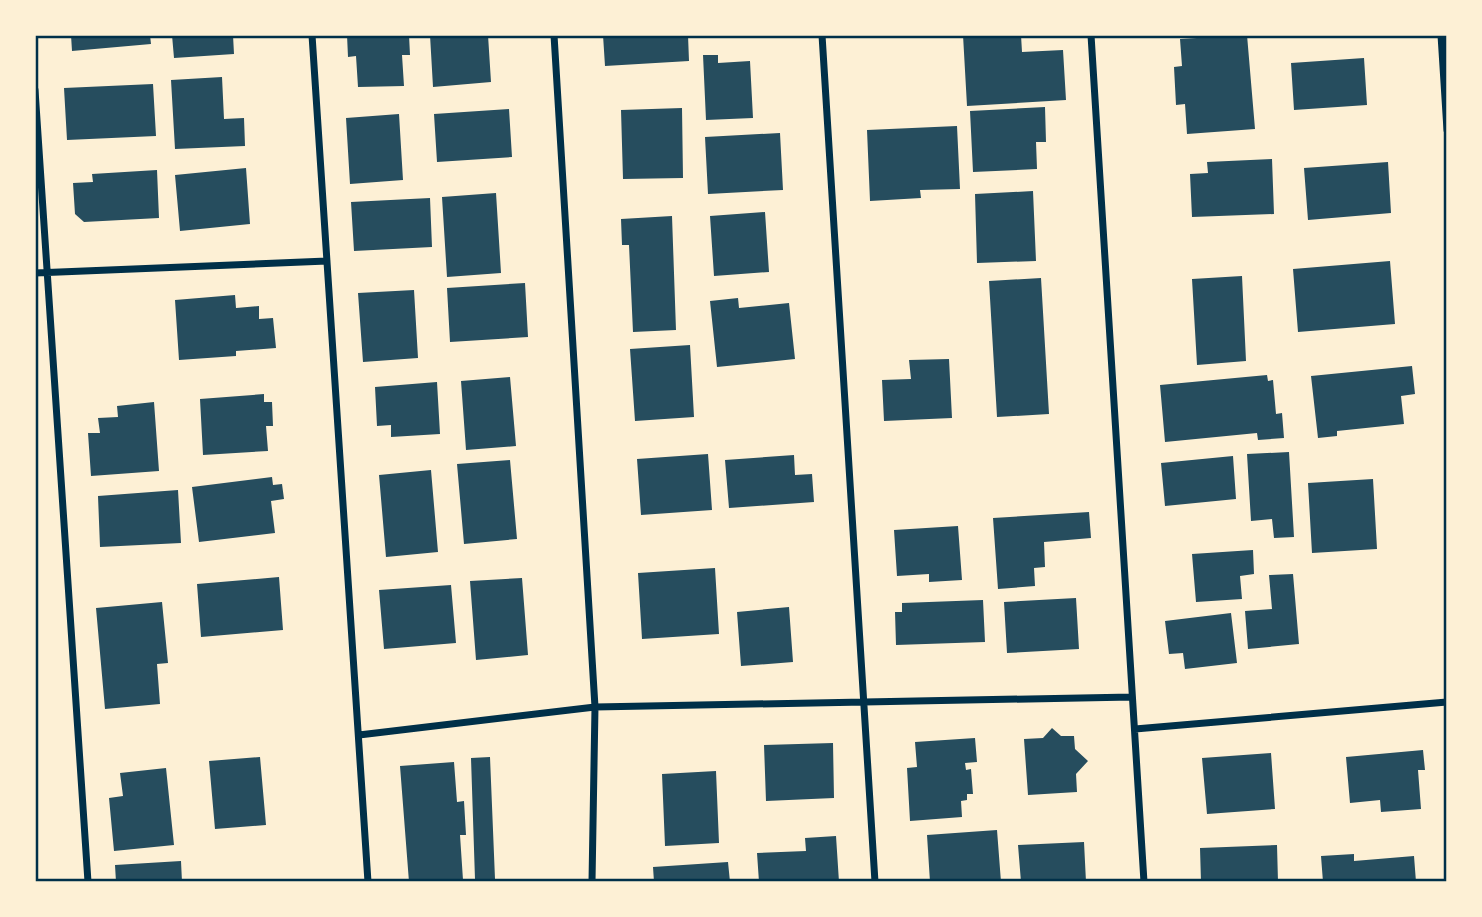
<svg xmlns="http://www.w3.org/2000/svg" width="1482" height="917" font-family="'Asap Condensed',sans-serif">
<rect width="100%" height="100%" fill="#fdf0d5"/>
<path fill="#264d5e" d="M71 35H150L151 44 72 51Z
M172 35H233L234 54 174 58Z
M347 35H409L410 55H402L404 86 358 87 356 56 348 57Z
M430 35H488L491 82 433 87Z
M603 35H688L689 61 605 66Z
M963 35H1021L1022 52 1063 50 1066 100 967 106Z
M1247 35 1255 129 1187 134 1185 104 1176 105 1174 67 1182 66 1180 39Z
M703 55H718V63L750 61 753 118 706 120Z
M1364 58 1367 105 1294 110 1291 63Z
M222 77 224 119 244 118 245 146 175 149 171 80Z
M153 84 156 136 67 140 64 88Z
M1045 107 1046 142H1036L1037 169 973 172 970 111Z
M682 108 683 178 623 179 621 110Z
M509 109 512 157 437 162 434 114Z
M399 114 403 180 350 184 346 118Z
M957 126 960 189 920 190 921 198 870 201 867 130Z
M780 133 783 190 708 194 705 137Z
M1272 159 1274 214 1192 217 1190 174 1208 173 1207 162Z
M1388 162 1391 213 1308 220 1304 168Z
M246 168 250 224 180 231 175 175Z
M157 170 159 218 84 222 75 214 73 183 93 182 92 174Z
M1033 191 1036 261 977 263 975 194Z
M496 193 501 273 447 277 442 197Z
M430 198 432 247 354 251 351 202Z
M765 212 769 272 714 276 710 216Z
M672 216 676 330 633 332 629 245H622L621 219Z
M1390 261 1395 324 1298 332 1293 269Z
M1242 276 1246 361 1197 365 1192 279Z
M1041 278 1049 414 997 417 989 281Z
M525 283 528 337 450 342 447 288Z
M414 290 418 358 363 362 358 293Z
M235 295 236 308 259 306V319L273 318 276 348 236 351V356L179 360 175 300Z
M738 298 739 308 789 303 795 359 717 367 710 301Z
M690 345 694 417 635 421 630 349Z
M949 359 952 418 884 421 882 380 911 379 909 360Z
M1412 366 1415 394 1401 396 1404 424 1337 431V436L1318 438 1311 376Z
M1267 375 1268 381 1273 380 1276 414 1282 413 1284 438 1258 440 1257 433 1165 442 1160 385Z
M510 377 516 446 466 450 461 381Z
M437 382 440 434 391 437V425L377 426 375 387Z
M264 394V402H272L273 426H266L268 451 203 455 200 399Z
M154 402 159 471 91 476 88 433H100L98 418 118 417 117 406Z
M1289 452 1294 537 1274 538 1272 519 1251 521 1247 454Z
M708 454 712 510 641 515 637 459Z
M794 455 795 475 812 474 814 502 729 508 725 460Z
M1233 456 1236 499 1165 506 1161 463Z
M510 460 517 539 464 544 457 464Z
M431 470 438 552 386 557 379 475Z
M272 477 273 485 282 484 284 499 271 501 275 533 199 542 192 487Z
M1373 479 1377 549 1312 553 1308 483Z
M178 490 181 543 100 547 98 496Z
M1089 512 1091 538 1044 542 1045 567 1034 568 1035 586 998 589 993 518Z
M958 526 962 580 929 582V574L897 576 894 530Z
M1253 550 1254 574 1240 576 1242 599 1196 602 1192 554Z
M715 568 719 634 642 639 638 573Z
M1293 574 1299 644 1248 649 1245 611 1272 609 1269 575Z
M279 577 283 630 201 637 197 584Z
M522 578 528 655 476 660 470 581Z
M451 585 456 643 384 649 379 590Z
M1076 598 1079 649 1007 653 1004 602Z
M983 600 985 642 896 645 895 612H902V603Z
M162 602 168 663 157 664 160 704 105 709 96 608Z
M789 607 793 662 741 666 737 612Z
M1231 613 1237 663 1185 669 1183 653 1169 654 1165 621Z
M1052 728 1061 736H1074L1075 749 1088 761 1076 774 1077 792 1028 795 1024 739 1043 738Z
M975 738 977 762 965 763 966 770 971 769 973 794H967V800L961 801 962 817 910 821 907 768 917 767 915 742Z
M833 743 834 798 766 801 764 745Z
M1423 750 1425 770H1418L1421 809 1381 812 1380 800 1350 803 1346 757Z
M1271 753 1275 809 1207 814 1202 758Z
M260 757 266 825 215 829 209 761Z
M490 757 495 879H475L471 758Z
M454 762 457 802 464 801 466 835H460L463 880 409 882 400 766Z
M166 768 174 845 114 851 109 798 123 796 120 773Z
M716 771 719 843 665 846 662 774Z
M997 830 1001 882H930L927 835Z
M836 836 839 882H759L757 853 806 851 805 838Z
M1084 842 1086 882H1021L1018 845Z
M1277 845 1278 882H1201L1200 848Z
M1354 854V861L1414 856 1416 882H1323L1321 856Z
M181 861 182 882H116L115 865Z
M728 862 730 882H654L653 867Z"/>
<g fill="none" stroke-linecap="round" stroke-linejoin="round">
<path stroke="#003049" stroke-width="7" d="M312 35 368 882
M554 35 595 707 592 882
M822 35 875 882
M1091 35 1144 882
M1441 35 1447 130
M35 90 88 882
M35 273 327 261
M1135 729 1447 702
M359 735 595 707 1132 697"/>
</g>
<rect width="1482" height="917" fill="none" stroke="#fdf0d5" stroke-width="74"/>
<rect x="37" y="37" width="1408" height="843" fill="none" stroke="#003049" stroke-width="2.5"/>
</svg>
